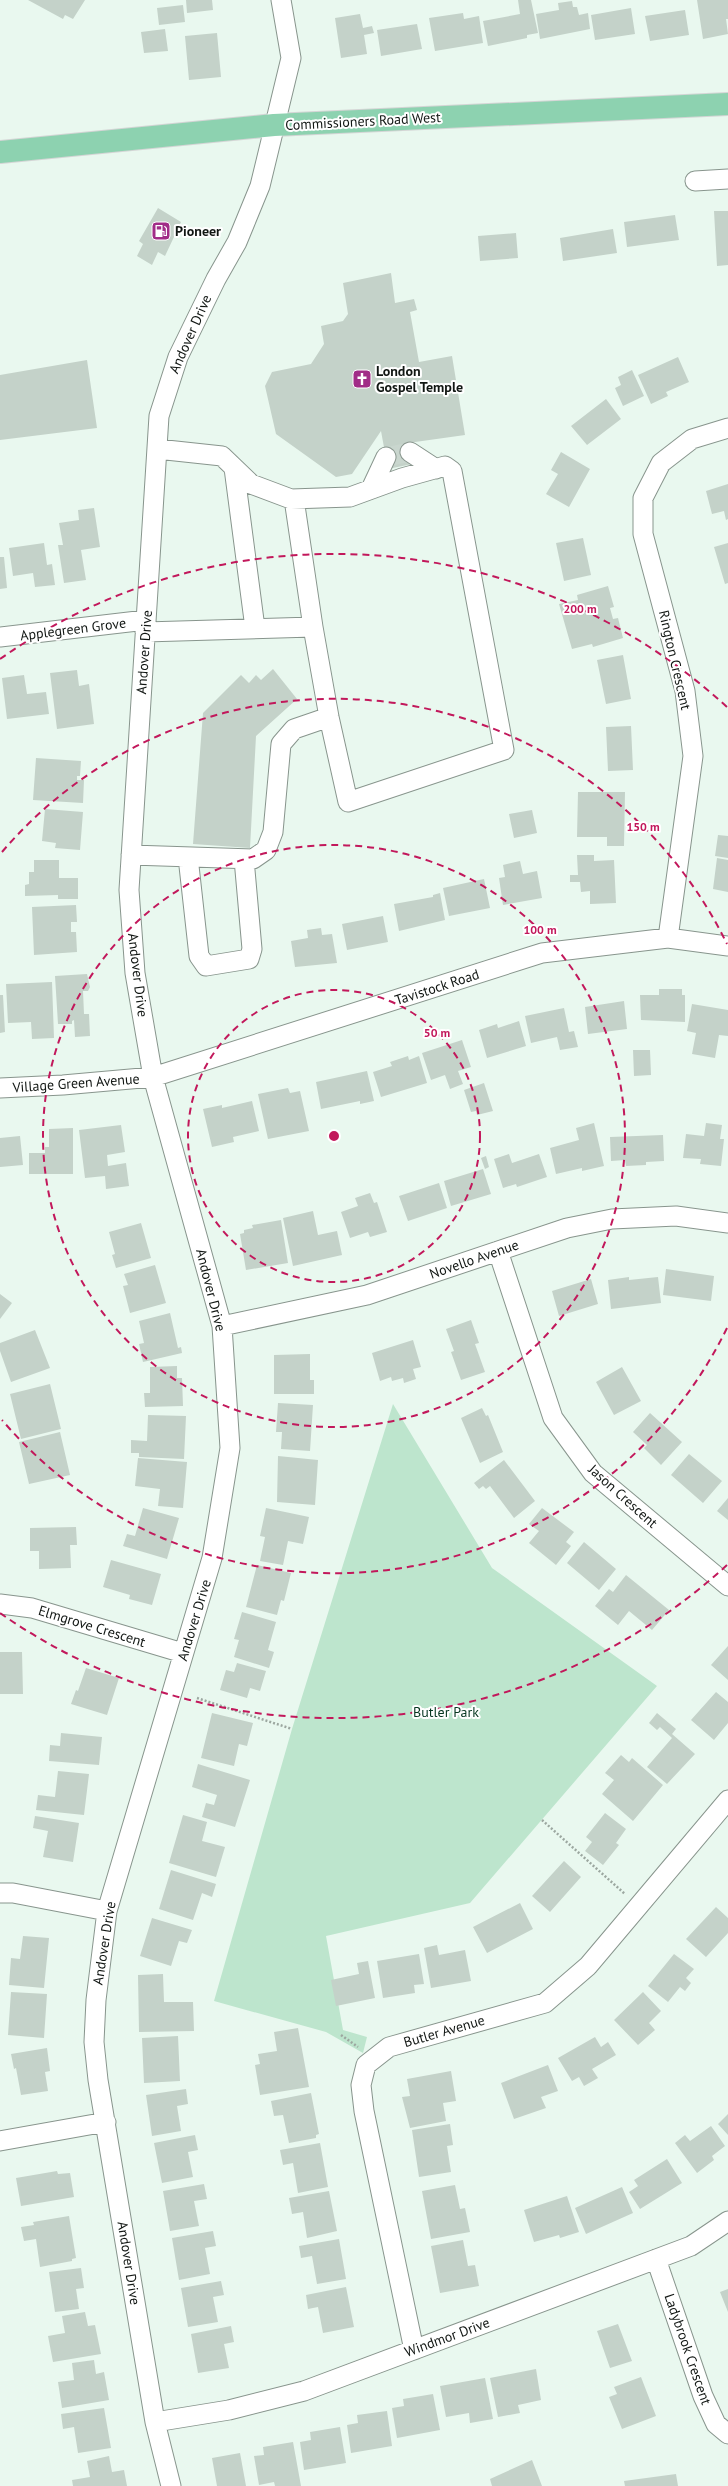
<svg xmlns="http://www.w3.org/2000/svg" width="728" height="2486" font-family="'PT Sans',sans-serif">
<rect width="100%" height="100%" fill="#e9f8ef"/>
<path fill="#bde5cd" d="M393 1404 492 1568 657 1686 470 1903 326 1936 343 2030 367 2037 363 2053 326 2032 214 2001 292 1729Z"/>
<path fill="#c4d2c9" d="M28 0H85L73 19 65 15 63 19Z
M186 0H212L213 10 187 13Z
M518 0H531L538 33 527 35V38L488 46 483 21 520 14Z
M697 0H728V19H726L728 34 703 39Z
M572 1 573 7H577L579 15 588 13 590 29 540 39 536 14 559 10 558 3Z
M183 5 185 22 159 25 157 8Z
M631 8 635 34 595 40 591 15Z
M685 10 689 35 650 41 645 16Z
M463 13 464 19 479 16 483 43 435 51 429 18Z
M360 14 363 28 372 26 374 33 364 35 367 54 341 58 335 18Z
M417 24 422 49 381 56 377 30Z
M165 29 168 51 144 53 141 32Z
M217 33 221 77 189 80 185 36Z
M158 208 181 222 165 256 158 252 152 265 137 256 143 244 139 241Z
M714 211H728V265L717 266Z
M675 215 679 240 627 247 624 222Z
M613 229 617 253 563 261 560 238Z
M516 233 518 258 480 261 478 236Z
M391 273 395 303 414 299 417 310 410 312 419 362 452 356 465 435 408 443 412 464 388 469 381 431 352 474 336 477 276 434 265 386 272 372 311 364 324 344 321 326 343 321 348 314 343 283Z
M678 357 689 382 666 392 668 396 651 404 638 375Z
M87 360 97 428 0 440V375Z
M632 370 644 396 623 406 615 388 621 385 618 377Z
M606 399 621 419 587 445 571 426Z
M561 452 590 469 569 507 546 494 558 474 551 470Z
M728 484V519L726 520 724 511 712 514 706 491Z
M94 508 100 547 81 550 86 580 64 583 58 545H63L59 523 79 520 78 510Z
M583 538 591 575 564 581 556 543Z
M44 543 47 565 52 564 55 585 35 587 33 573 13 576 9 548Z
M728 543V583L725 584 714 547Z
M0 557H4L7 588 0 589Z
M608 586 614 607 610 608 613 619 618 618 623 638 593 647 592 644 572 649 559 604 578 600 577 595Z
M623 655 631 699 606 704 597 660Z
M273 669 297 699 256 736 250 848 193 844 203 713 241 675 249 683 256 675 261 680Z
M77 670 79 686 89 684 94 724 57 729 50 673Z
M24 675 27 694 46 692 49 714 7 719 2 678Z
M631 726 633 770 608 771 606 727Z
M36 758 81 761 80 776H77V780H84L83 803 33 800Z
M578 792H625L624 846H607V837H577Z
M45 809 83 812 80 850 55 848 56 843 42 841Z
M532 810 537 833 514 838 509 814Z
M718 835 728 836V858L715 856Z
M577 855H594V861L614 860 616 903 590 904V891L581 892 580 882H570V875H578Z
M717 858 728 860V892L713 889Z
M34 860H59V878H78V899H58V895L25 896V885L29 884V872H34Z
M520 861 523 874 537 871 542 898 503 905 499 878 505 877 503 865Z
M484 879 490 908 449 916 443 888Z
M440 893 445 920 399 931 394 904 433 897V895Z
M76 905 77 922H71V932H76L77 952 34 955 32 907Z
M383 916 388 942 347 950 342 924Z
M321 928 322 935 332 934 337 963 295 967 291 941 308 938 307 930Z
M87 974 90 987 88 991H83L84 1014H89L90 1036 75 1037 74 1020 72 1021V1024H58L55 976Z
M52 982 54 1038 32 1039 31 1022 8 1023 6 984Z
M659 989H682V995H685V1022L641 1020 640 995H659Z
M0 995H3L5 1032 0 1033Z
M624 1001 627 1029 588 1034 585 1007Z
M692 1004 728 1010V1036L719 1035 715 1058 692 1054 696 1033 687 1031Z
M564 1008 569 1032 574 1031 578 1047 560 1050 557 1037 531 1043 525 1016Z
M519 1021 526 1046 487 1058 479 1030 497 1024 498 1028Z
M462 1040 471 1067 458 1071 463 1084 450 1089 445 1075 431 1080 422 1053Z
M633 1050H650L651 1075 634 1076Z
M408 1056 409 1060 419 1056 427 1083 381 1097 373 1072 392 1066 390 1062Z
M367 1071 374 1101 360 1104V1101L321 1109 316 1082Z
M484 1083 493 1111 477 1115 476 1111 471 1112 464 1090Z
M288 1088 290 1093 300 1091 309 1131 268 1139 258 1094Z
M252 1101 259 1131 233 1137 234 1142 212 1147 203 1109 222 1105V1108Z
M594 1123 604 1166 582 1171V1168L556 1174 550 1148 579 1140 576 1128Z
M706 1123 722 1125 720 1139H724L721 1166 700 1164 701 1159 683 1158 686 1134 704 1136Z
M121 1125 125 1152 107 1155 108 1166 126 1163 129 1186 106 1189 105 1176 85 1178 79 1130Z
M73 1128V1174H29V1153H45V1147H49V1129Z
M663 1135 664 1161 646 1162V1165L626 1166 625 1160 611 1161 610 1137Z
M20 1136 23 1165 0 1167V1138Z
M509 1154 512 1163 539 1154 547 1177 517 1187 516 1184 503 1188 494 1159Z
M486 1156 489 1167 485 1169 481 1158Z
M483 1169 491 1194 451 1206 444 1181Z
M439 1183 447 1208 408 1221 399 1196Z
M370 1193 374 1203 377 1202 387 1232 370 1237 368 1232 350 1238 341 1212 358 1206 355 1198Z
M313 1211 318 1235 337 1231 342 1255 293 1266 283 1218Z
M281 1220 288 1263 246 1270 240 1234 244 1233V1230L253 1228 252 1225Z
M141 1223 151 1258 116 1268 112 1255 115 1254 109 1232Z
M155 1265 166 1303 130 1313 123 1286 128 1285 124 1274Z
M666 1269 714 1276 711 1301 663 1295Z
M629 1277V1280L658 1277 661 1303 611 1309 608 1280Z
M591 1279 598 1304 559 1316 552 1291Z
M0 1294 12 1303 0 1319Z
M170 1313 178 1348 181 1347 182 1353 143 1362 139 1344 144 1343 139 1321Z
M471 1320 479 1343 475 1344 485 1372 461 1380 451 1352 454 1351 446 1329Z
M35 1330 50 1368 11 1382 0 1351V1343Z
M413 1340 421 1367 413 1369 416 1379 404 1383 403 1378 392 1381 391 1377 380 1381 372 1353Z
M310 1354V1380H314V1394H274V1355Z
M177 1366V1378H182L183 1406 145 1407 144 1393H150V1367Z
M622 1367 641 1401 614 1415 596 1382Z
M50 1384 61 1429 21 1439 10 1394Z
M278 1403 313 1405 310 1451 281 1449 282 1432H276Z
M482 1408 486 1416 488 1415 503 1452 480 1463 461 1418Z
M650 1413 682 1442 661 1465 644 1448 647 1445 633 1432Z
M148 1415 186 1416 184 1459 139 1457V1453H131V1440L147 1441Z
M60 1432 70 1475 29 1484 19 1442Z
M689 1454 722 1481 703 1503 671 1475Z
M278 1456 318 1460 315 1505 277 1502Z
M138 1458 187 1462 183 1508 158 1506 160 1489 135 1486Z
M504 1460 535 1501 514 1518 490 1486 486 1489 483 1486 479 1489 474 1483Z
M728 1498V1520L717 1511Z
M143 1508 179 1518 167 1559 123 1546 127 1534 135 1536Z
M266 1508 309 1517 303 1544 288 1541 283 1565 260 1561 265 1537 260 1536Z
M542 1508 574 1532 566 1542 571 1546 556 1565 529 1543 539 1531 529 1524Z
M76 1527 77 1545H70L71 1568 39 1569V1551H30V1528Z
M584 1542 616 1569 599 1590 567 1563Z
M111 1560 161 1574 152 1605 129 1599 130 1595 103 1587Z
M257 1565 291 1573 284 1601 281 1600 277 1615 246 1607Z
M626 1575 669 1610 652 1630 629 1611 618 1625 595 1606 609 1589 613 1592Z
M242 1612 276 1622 268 1650 274 1652 269 1668 234 1657 239 1640 234 1639Z
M728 1646V1680L711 1665Z
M0 1652H22L23 1694H0Z
M237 1663 266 1671 260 1691 250 1688 247 1698 220 1690 226 1670 234 1672Z
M86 1668 119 1678 107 1715 71 1704 76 1690 78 1691Z
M716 1692 728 1702V1723L714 1740 691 1720Z
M212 1713 253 1723 247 1746 239 1744 234 1766 201 1758Z
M657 1713 676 1729 672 1734 695 1754 667 1784 647 1767 672 1738 660 1727 657 1730 649 1723Z
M61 1733 102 1737 99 1765 49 1761 50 1745 60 1746Z
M621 1755 629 1762 632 1758 663 1785 633 1821 602 1794 614 1780 605 1773Z
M198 1764 250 1780 235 1827 202 1817 206 1803 214 1805 217 1795 192 1787Z
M58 1771 89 1774 84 1815 36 1810 38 1795 55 1797Z
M605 1813 626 1829 616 1843 619 1845 603 1865 585 1851 592 1842 586 1837Z
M183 1815 207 1822 202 1841 225 1847 216 1877 169 1863Z
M35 1816 79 1823 73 1862 43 1857 48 1831 33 1828Z
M564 1861 581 1877 550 1912 532 1896Z
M171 1870 216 1884 212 1897 202 1893 193 1920 159 1909Z
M520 1903 533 1929 487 1953 473 1927Z
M716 1907 728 1918V1933L706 1957 686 1939Z
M152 1918 192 1930 187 1943 179 1941 171 1966 140 1956Z
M23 1936 49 1938 44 1988 9 1985 11 1958 20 1959Z
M437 1945 439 1955 465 1950 471 1981 431 1988 424 1948Z
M419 1954 424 1984 414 1985 415 1993 383 1998 377 1961Z
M674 1954 694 1969 686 1978 691 1983 685 1991 680 1987 668 2002 648 1986Z
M368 1961 375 1998 336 2006 331 1980 359 1974 357 1963Z
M163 1974 164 2002H193L194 2031 139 2032 138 1975Z
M11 1992 47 1994 44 2038 8 2035Z
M643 1992 661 2011 649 2023 655 2030 638 2045 614 2020Z
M298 2028 309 2087 260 2095 255 2065 260 2064 258 2054 277 2051 274 2032Z
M178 2036 180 2081 144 2083 142 2038Z
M595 2037 601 2047 608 2042 616 2055 592 2069 598 2078 584 2086 579 2077 572 2081 558 2058Z
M47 2048 50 2071 45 2072 48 2091 21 2095 16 2068 14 2069 11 2054Z
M548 2065 558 2091 541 2097 546 2108 514 2119 501 2083Z
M451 2071 456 2101 443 2103 446 2121 410 2128 402 2097 410 2096 407 2079Z
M186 2089 188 2104 177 2106 181 2131 152 2136 146 2095Z
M311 2093 319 2134 316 2135V2138L289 2143 283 2115 274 2116 271 2101Z
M728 2114V2135L718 2124Z
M450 2124 453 2145 447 2146 451 2172 419 2177 412 2130Z
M711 2126 725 2146 712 2156 714 2160 697 2173 675 2143 685 2135 690 2141Z
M195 2135 198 2150 188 2152 193 2177 162 2183 154 2143Z
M320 2143 328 2187 298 2193 293 2163 283 2165 280 2150Z
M667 2159 682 2183 640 2209 629 2192 638 2186 634 2180Z
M57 2171 58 2174 70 2173 74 2197 21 2206 16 2178Z
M204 2184 207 2199 194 2201 199 2226 170 2231 163 2191Z
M455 2185 460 2209 465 2208 470 2232 431 2239 422 2191Z
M622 2187 633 2213 586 2234 575 2208Z
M329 2191 337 2231 307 2238 303 2212 292 2214 289 2198Z
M567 2196 579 2232 560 2238 559 2235 534 2242 524 2210Z
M69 2216 76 2258 72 2259V2261L40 2267 36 2239 24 2241 21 2227 34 2225 33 2222Z
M213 2231 216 2246 205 2248 210 2274 179 2280 172 2238Z
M339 2239 346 2279 317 2284 312 2256 301 2258 299 2246Z
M463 2240 468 2266 475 2265 479 2286 440 2293 431 2246Z
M81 2268 84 2288 76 2289 79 2309 55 2312 49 2272Z
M221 2281 224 2295 213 2297 218 2322 188 2327 181 2288Z
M346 2287 354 2327 323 2333 318 2307 308 2309 306 2295Z
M728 2289V2312L720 2292Z
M85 2312 88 2326 95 2325 101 2354 53 2362 48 2336 65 2333 62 2316Z
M618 2324 632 2361 610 2368 597 2331Z
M231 2326 234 2342 224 2344 229 2368 198 2373 191 2334Z
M94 2360 96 2374 104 2372 109 2400 62 2408 58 2382 74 2380 72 2363Z
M536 2369 541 2400 518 2405 520 2413 498 2417 490 2378Z
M641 2377 656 2416 622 2429 609 2397 617 2394 614 2387Z
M485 2378 493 2419 470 2423 469 2413 446 2417 440 2386Z
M433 2394 440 2430 397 2438 392 2408 404 2406 403 2399Z
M104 2408 111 2448 78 2453 74 2427 63 2429 61 2414Z
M387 2411 392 2446 351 2453 347 2425 358 2423 357 2415Z
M340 2427 346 2463 304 2470 300 2442 311 2440 310 2432Z
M293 2442 301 2486H275L274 2482 259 2485 254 2456 264 2455 263 2447Z
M240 2453 246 2486H217L212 2458Z
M109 2456 112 2472 124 2470 127 2486H73L72 2480 90 2477 87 2461Z
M532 2460 542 2486H492L490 2479Z
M676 2474 678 2486H625L624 2481Z"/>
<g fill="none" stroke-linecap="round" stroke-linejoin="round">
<path stroke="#c9d6ce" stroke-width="19" stroke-dasharray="19 10" stroke-linecap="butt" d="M386 457 410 452"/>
<defs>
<path id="minor" d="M695 181 728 179
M410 452 436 469
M234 468 255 628
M371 489 386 457
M294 499 313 627
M145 632 313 627 329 717 348 802 504 750 452 471 445 466 402 478 350 497 291 499 251 484 222 456 157 449
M0 637 146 620
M131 855 253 859 266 850 273 832 281 744 294 729 329 717
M188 857 199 956 206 966 249 959 252 949 244 859
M668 938 693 756 685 691 643 534V498L661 463 692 439 728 428
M0 1088 63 1085 153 1077 542 953 668 938 728 946
M498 1251 553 1418 593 1473 728 1586
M222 1326 367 1295 567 1228 612 1219 676 1216 728 1223
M0 1604 32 1608 183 1653
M0 1893H13L107 1911
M0 2141 106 2122
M656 2259 703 2396 716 2424 728 2434
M414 2350 364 2111 361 2085 366 2065 389 2047 545 2003 588 1966 728 1800
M155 2422 229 2410 304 2391 691 2246 728 2221
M171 2486 155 2422 98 2080 94 2042 96 2000 107 1911 212 1558 230 1448 222 1326 153 1077 135 973 129 890 159 416 178 357 216 279 237 242 260 186 291 58 281 0"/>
<path id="major" d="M0 152 274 125 728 104"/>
</defs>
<use href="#minor" stroke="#88958d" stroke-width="21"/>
<use href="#major" stroke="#d4d5d5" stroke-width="24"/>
<path stroke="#9ca7a0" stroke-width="2.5" stroke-dasharray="2 2" stroke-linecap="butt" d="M197 1698 292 1729
M542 1820 625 1894
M341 2035 358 2047"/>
<use href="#minor" stroke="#fff" stroke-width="19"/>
<use href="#major" stroke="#8dd2b0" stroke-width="22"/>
</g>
<g fill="none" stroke="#c2185b" stroke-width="2" stroke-dasharray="7 5">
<circle cx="334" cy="1136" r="146"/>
<circle cx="334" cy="1136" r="291"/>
<path d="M727 1328A437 437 0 0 1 2 1420M2 852A437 437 0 0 1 727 944"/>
<path d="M727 1565A582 582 0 0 1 0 1613M0 659A582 582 0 0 1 727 707"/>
</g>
<defs>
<symbol id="fuel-square" viewBox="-11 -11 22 22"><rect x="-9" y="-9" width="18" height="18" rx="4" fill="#a12c87" stroke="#fff"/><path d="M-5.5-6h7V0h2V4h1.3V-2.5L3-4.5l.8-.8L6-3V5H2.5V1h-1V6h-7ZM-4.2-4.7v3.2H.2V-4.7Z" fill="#fff"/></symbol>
<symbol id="church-square" viewBox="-11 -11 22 22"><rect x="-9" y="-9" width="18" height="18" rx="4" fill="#a12c87" stroke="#fff"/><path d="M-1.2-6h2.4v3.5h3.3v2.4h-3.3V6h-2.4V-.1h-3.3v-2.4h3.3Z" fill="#fff"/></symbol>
</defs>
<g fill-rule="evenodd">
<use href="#fuel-square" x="150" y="220" width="22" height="22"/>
<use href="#church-square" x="351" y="368" width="22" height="22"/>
</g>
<g text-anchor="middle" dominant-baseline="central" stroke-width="4" stroke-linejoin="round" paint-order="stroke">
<g font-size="14" fill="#111613" stroke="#fff">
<text transform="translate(363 121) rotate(-3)">Commissioners Road West</text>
<text transform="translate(190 334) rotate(-66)">Andover Drive</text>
<text transform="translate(73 629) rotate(-7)">Applegreen Grove</text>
<text transform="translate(144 652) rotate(-86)">Andover Drive</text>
<text transform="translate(675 660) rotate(77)">Rington Crescent</text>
<text transform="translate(138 975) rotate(83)">Andover Drive</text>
<text transform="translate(437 987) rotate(-18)">Tavistock Road</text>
<text transform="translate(76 1083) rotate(-4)">Village Green Avenue</text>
<text transform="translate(474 1259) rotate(-19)">Novello Avenue</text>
<text transform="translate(211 1290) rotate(76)">Andover Drive</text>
<text transform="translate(623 1496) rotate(42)">Jason Crescent</text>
<text transform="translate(194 1620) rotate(-73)">Andover Drive</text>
<text transform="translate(92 1626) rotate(17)">Elmgrove Crescent</text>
<text transform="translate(104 1943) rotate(-81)">Andover Drive</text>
<text transform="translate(444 2031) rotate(-16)">Butler Avenue</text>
<text transform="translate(129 2263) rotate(81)">Andover Drive</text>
<text transform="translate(447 2337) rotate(-20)">Windmor Drive</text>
<text transform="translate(688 2349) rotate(71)">Ladybrook Crescent</text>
</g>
<g font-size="14" font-weight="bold" fill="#111613" stroke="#fff" text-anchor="start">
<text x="175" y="231">Pioneer</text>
<text x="376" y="371">London<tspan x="376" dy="16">Gospel Temple</tspan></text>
</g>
<g font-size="14" fill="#073721" stroke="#fff">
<text x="446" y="1712">Butler Park</text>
</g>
</g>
<circle cx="334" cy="1136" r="6" fill="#c2185b" stroke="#fff" stroke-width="2"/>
<g font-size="12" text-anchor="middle" font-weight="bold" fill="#c2185b" stroke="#fff" stroke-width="4" stroke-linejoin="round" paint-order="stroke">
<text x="580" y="613">200 m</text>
<text x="643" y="831">150 m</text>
<text x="540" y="934">100 m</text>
<text x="437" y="1037">50 m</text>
</g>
</svg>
